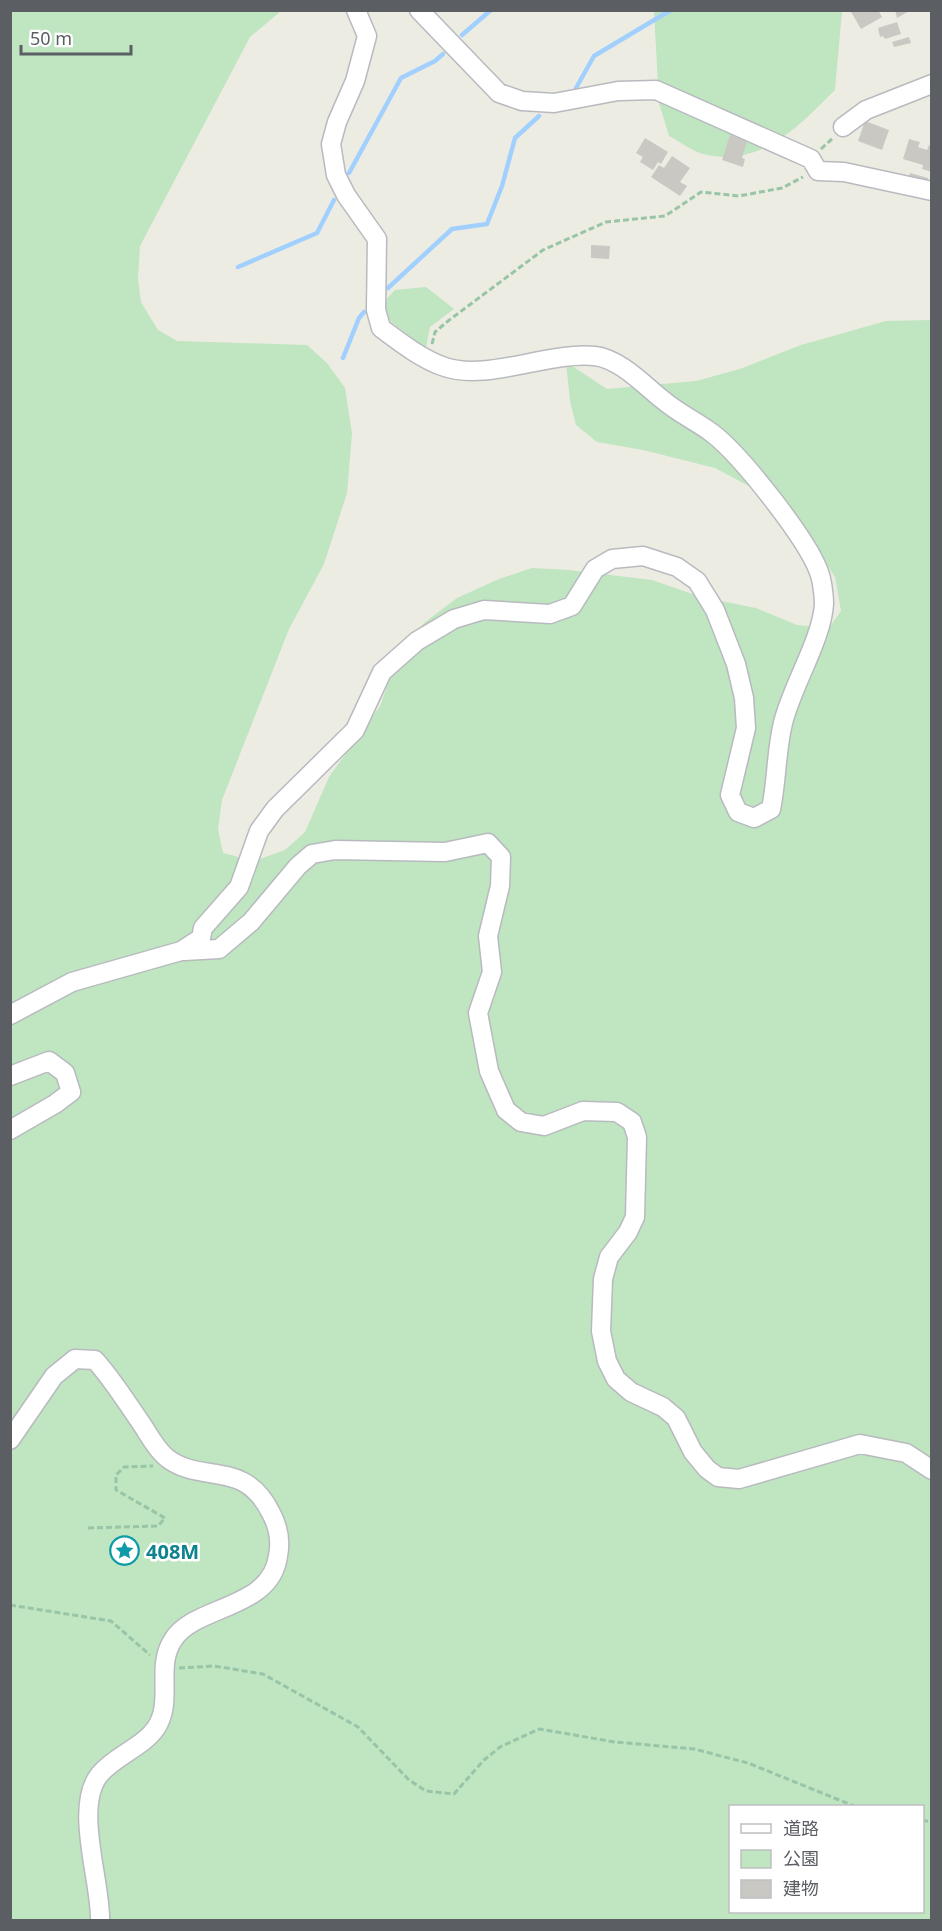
<svg xmlns="http://www.w3.org/2000/svg" width="942" height="1931" font-family="'Noto Sans','Noto Sans JP',sans-serif">
<rect width="100%" height="100%" fill="#edece2"/>
<path fill="#bfe5c1" fill-rule="evenodd" d="M11 11H281L250 37 140 246 138 279 141 302 158 330 177 341 307 345 327 363 345 388 352 433 347 493 324 564 289 629 222 800 218 829 223 853 254 861 285 850 305 832 329 777 380 706 401 648 424 623 457 598 499 579 532 568 569 570 652 580 701 597 756 608 797 625 829 628 841 611 835 577 806 532 760 492 715 468 643 450 597 442 576 425 570 401 566 362 607 389 696 381 740 369 801 345 886 321 931 320V1920H11ZM730 1806H922V1912H730Z
M654 11H842L835 90C798 127 760 168 703 154 692 151 679 141 669 136L659 103Z
M426 287 454 309 430 327 426 348 390 321 383 303 395 290Z"/>
<g fill="none" stroke-linecap="round" stroke-linejoin="round">
<path stroke="#a2d0fe" stroke-width="4.5" d="M462 35 491 10
M576 88 594 56 671 10
M349 173 401 78 435 61 443 54
M238 267 317 233 334 200
M388 288 452 229 487 224 502 186 515 138 539 116
M343 358 359 318 364 312"/>
</g>
<path fill="#cac8c2" d="M850 10H878L882 17 861 29Z
M895 10H911L897 18Z
M897 22 901 34 885 39 883 36 880 37 878 28Z
M909 37 911 43 894 47 892 42Z
M865 121 889 130 882 150 858 141Z
M730 135 747 141 742 158 745 159 743 167 722 160Z
M645 138 668 152 661 164 658 162 653 170 640 162 643 157 636 153Z
M909 139 920 142 918 147 927 150 929 145 932 146V172L922 169 923 165 903 159Z
M672 156 690 168 680 182 687 186 680 196 651 177 659 165 664 168Z
M910 173 928 178 927 183 909 178Z
M591 245 610 246 609 259 591 258Z"/>
<g fill="none" stroke-linecap="round" stroke-linejoin="round">
<defs>
<path id="minor" d="M419 10 499 93 522 101 554 103 618 91 656 90 811 159 818 171 844 172 932 191
M843 127 866 110 932 84
M184 951 219 949 251 922 298 866 312 854 335 850 445 852 488 843 501 857 500 886 488 936 492 972 478 1013 489 1071 506 1110 521 1122 544 1126 583 1111 617 1112 632 1122 637 1137 635 1217 628 1232 609 1257 603 1279 601 1331 607 1361 616 1379 631 1392 663 1407 676 1418 693 1452 707 1469 718 1477 739 1479 860 1444 906 1453 932 1470
M10 1015 72 982 181 951 201 938 203 928 239 887 259 831 275 809 355 730 382 672 417 641 454 619 484 610 550 614 572 606 595 569 612 559 643 556 677 567 697 581 715 610 736 664 744 698 746 728 730 795 738 812 754 818 771 809C777 781 776 751 783 723 792 686 822 639 824 604 824 595 822 580 819 572 807 539 741 455 712 433 696 421 678 413 663 400 644 385 620 359 595 356 547 351 486 383 442 366 420 358 400 342 381 328L376 310 377 239 346 195 336 175 331 144 337 122 355 81 367 36 356 10
M10 1076 49 1061 65 1073 71 1092 55 1104 10 1130
M10 1440 54 1376 75 1359 95 1360C113 1380 127 1403 143 1426 150 1437 157 1450 167 1458 202 1485 244 1458 271 1513 278 1526 281 1541 278 1556 271 1610 194 1605 173 1640 155 1667 174 1701 156 1728 143 1747 115 1756 100 1774 73 1806 101 1881 100 1920"/>
</defs>
<use href="#minor" stroke="#b8babf" stroke-width="21"/>
<path stroke="#98c5a8" stroke-width="3" stroke-dasharray="6 3" stroke-linecap="butt" d="M821 149 834 137
M432 344 435 332 448 321 543 250 606 222 665 216 701 192 739 196 782 188 803 177
M88 1528 158 1526 165 1518 116 1490V1475L124 1467 153 1466
M10 1605 111 1621 150 1655
M179 1668 214 1666 263 1674 358 1727 409 1780 426 1791 454 1794 484 1760 500 1747 539 1729 615 1742 694 1749 748 1763 854 1806
M922 1821H932"/>
<use href="#minor" stroke="#fff" stroke-width="18"/>
</g>
<defs>
<symbol id="sight-ring" viewBox="-11 -11 22 22"><circle r="9.5" fill="#fff" stroke="#0f9aa8" stroke-width="1.5"/><path d="M0-6L1.8-2.2L6-1.7L2.9 1.2L3.7 5.4L0 3.3L-3.7 5.4L-2.9 1.2L-6-1.7L-1.8-2.2Z" fill="#0f9aa8"/></symbol>
</defs>
<g fill-rule="evenodd">
<use href="#sight-ring" x="108" y="1534" width="33" height="33"/>
</g>
<g text-anchor="middle" dominant-baseline="central" stroke-width="5" stroke-linejoin="round" paint-order="stroke">
<g font-size="20" font-weight="bold" fill="#0d838f" stroke="#fff" text-anchor="start">
<text x="146" y="1551">408M</text>
</g>
</g>
<rect width="942" height="1931" fill="none" stroke="#5b5e63" stroke-width="24"/>
<rect x="729" y="1805" width="195" height="108" fill="#ffffff" stroke="#bdbfc1" stroke-width="1.5"/>
<rect x="741" y="1824" width="30" height="9" fill="#ffffff" stroke="#bdbfc1" stroke-width="1.5"/>
<text x="783" y="1835" font-size="18" fill="#5b5e63">道路</text>
<rect x="741" y="1850" width="30" height="18" fill="#bfe5c1" stroke="#bdbfc1" stroke-width="1.5"/>
<text x="783" y="1865" font-size="18" fill="#5b5e63">公園</text>
<rect x="741" y="1880" width="30" height="18" fill="#cac8c2" stroke="#bdbfc1" stroke-width="1.5"/>
<text x="783" y="1895" font-size="18" fill="#5b5e63">建物</text>
<path d="M21 45v9h110v-9" fill="none" stroke="#5b5e63" stroke-width="3"/>
<text x="30" y="45" font-size="18" fill="#5b5e63" stroke="#ffffff" stroke-width="4.5" paint-order="stroke">50 m</text>
</svg>
